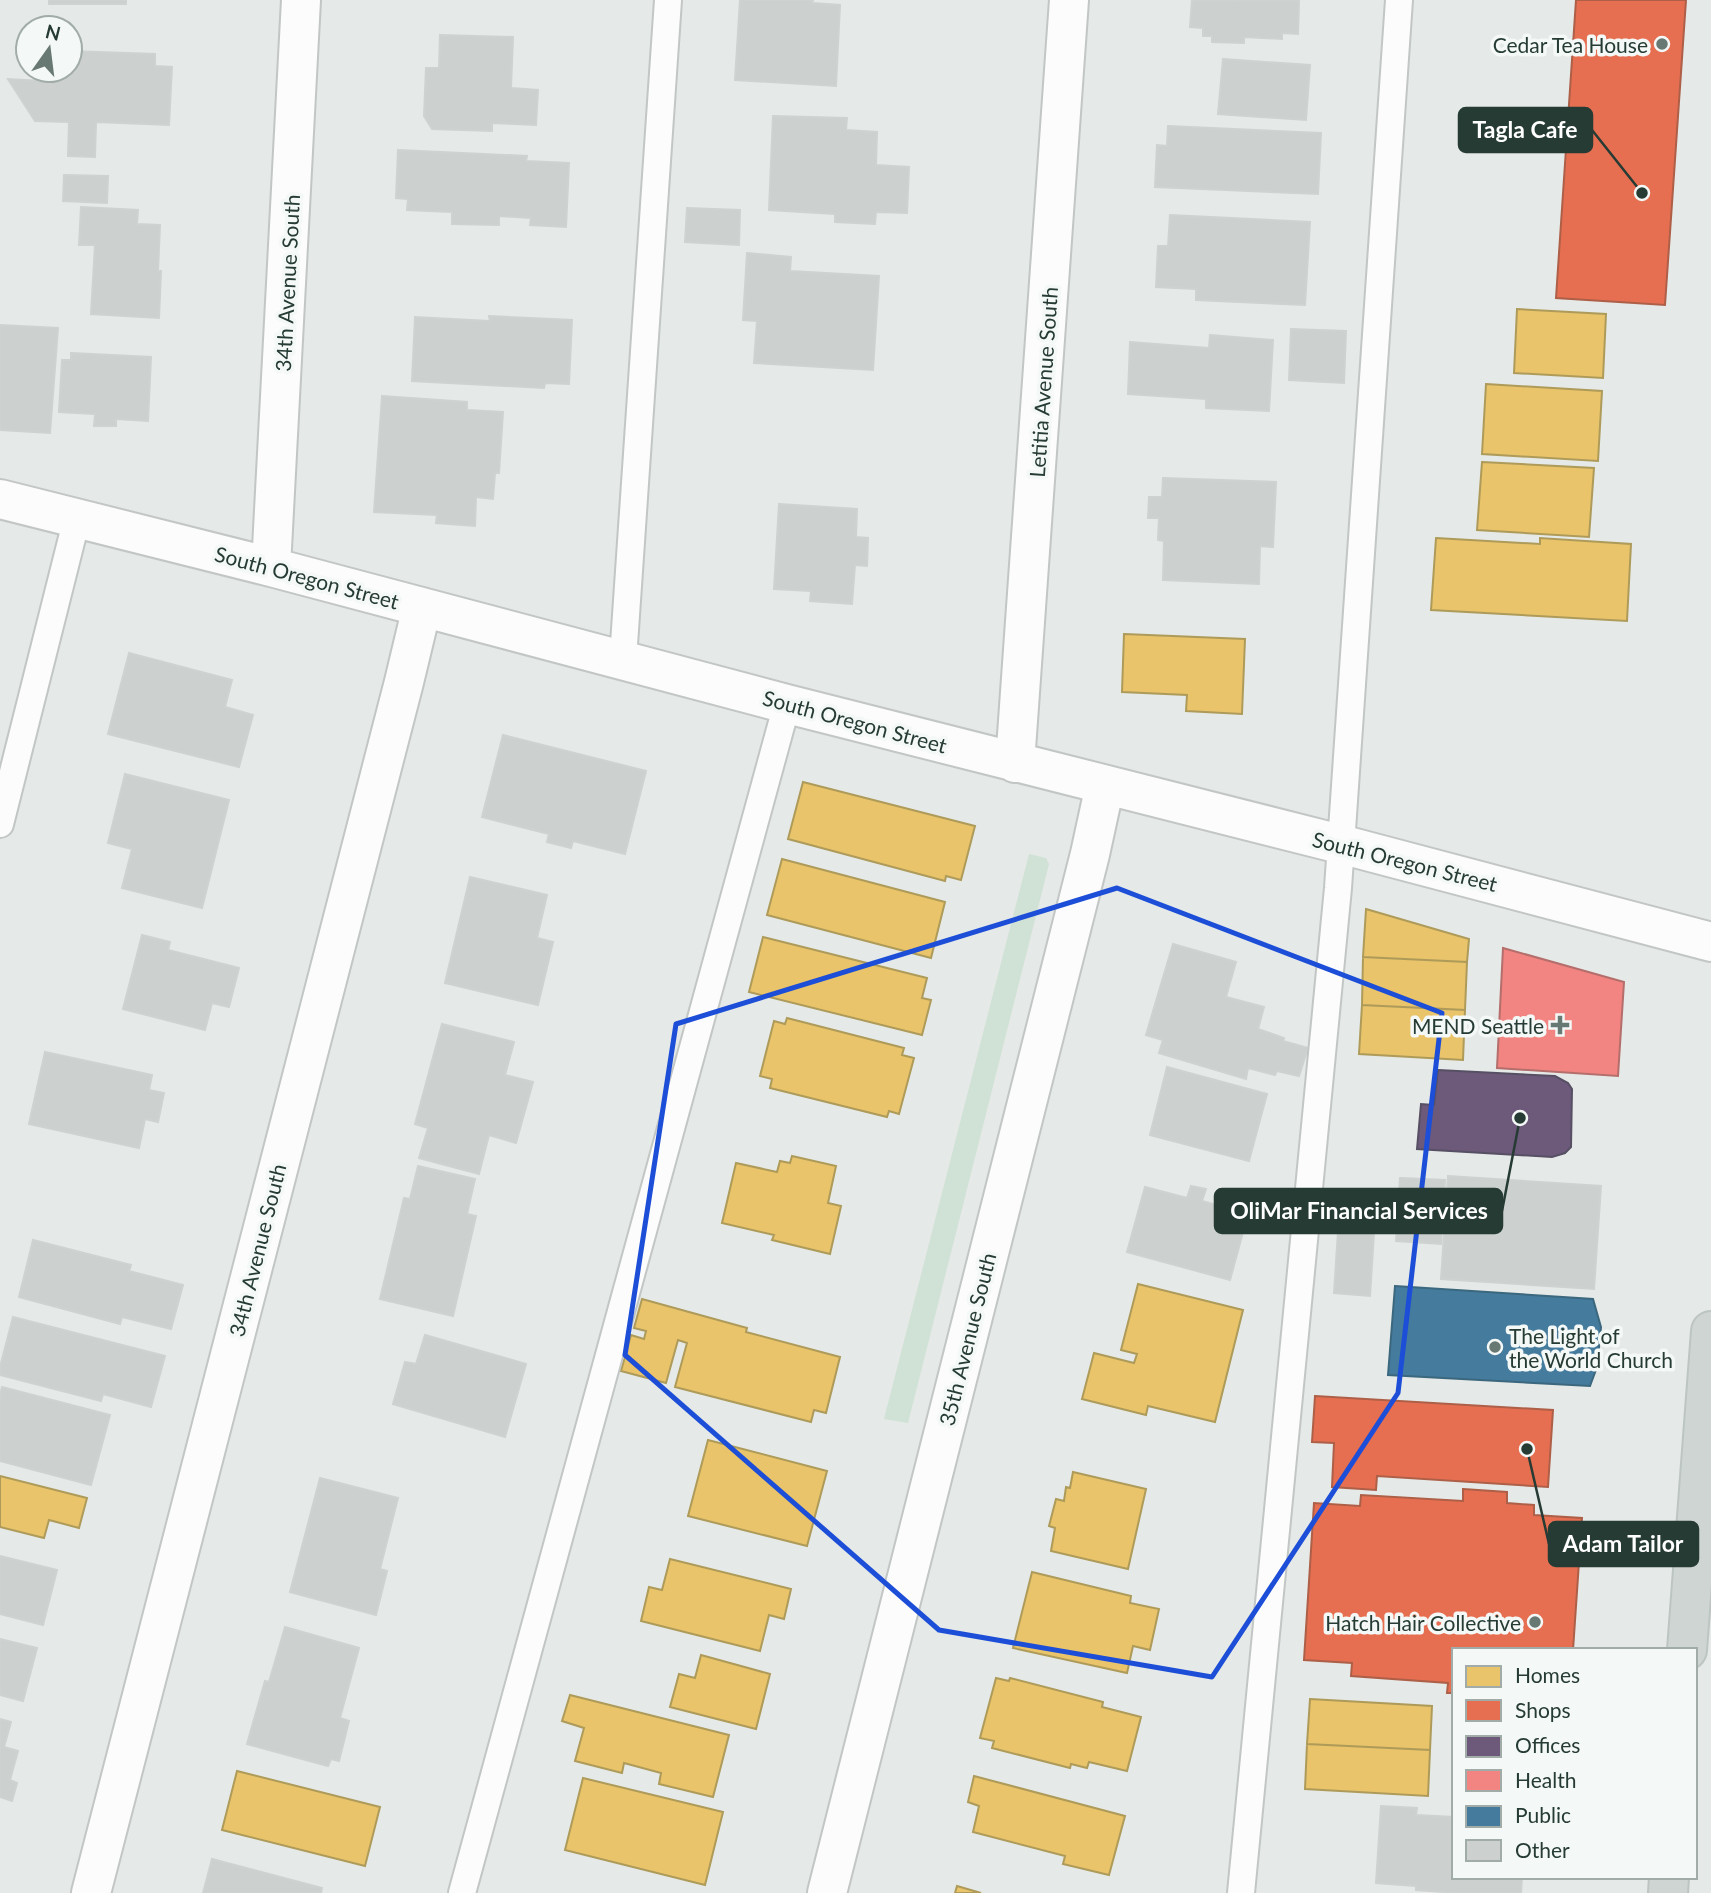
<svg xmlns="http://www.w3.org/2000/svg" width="1711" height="1893" font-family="Lato,sans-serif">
<rect width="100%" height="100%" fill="#e5e9e7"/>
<path fill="#d0e1d5" d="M1029 854 1046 858 1049 864 908 1423 884 1419Z"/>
<path fill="#e9c46a" stroke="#ae9b5a" stroke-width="2" d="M1517 309 1606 314 1603 378 1514 373Z
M1486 384 1602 391 1598 461 1482 454Z
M1482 462 1594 468 1589 537 1477 530Z
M1436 538 1540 544V538L1631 544 1627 621 1431 610Z
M1124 634 1245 639 1242 714 1186 711 1187 695 1122 692Z
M803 782 975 826 961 880 946 876 945 881 788 839Z
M782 859 945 902 931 958 767 915Z
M1366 909 1469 939 1467 962 1363 957Z
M763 937 927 978 922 998 931 1000 922 1035 749 992Z
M1363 957 1467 962 1465 1010 1362 1005Z
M1362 1005 1465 1010 1463 1060 1359 1054Z
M787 1018 904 1048 902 1055 914 1058 899 1114 889 1111 887 1117 770 1088 772 1079 760 1076 774 1021 785 1024Z
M792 1156 836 1166 828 1203 841 1206 830 1254 772 1240 774 1235 722 1223 736 1163 777 1172 780 1161 790 1163Z
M1138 1284 1243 1310 1215 1422 1148 1406 1146 1415 1082 1399 1094 1353 1134 1363 1137 1354 1121 1350Z
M642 1299 747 1328 746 1332 840 1357 826 1413 814 1410 811 1422 675 1387 687 1343 678 1340 666 1383 621 1371 631 1335 644 1339 646 1331 634 1328Z
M708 1440 827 1471 807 1546 688 1516Z
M1073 1472 1146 1489 1128 1569 1051 1551 1055 1528 1049 1526 1056 1499 1064 1501 1066 1487 1070 1488Z
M0 1476 87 1498 79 1528 49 1520 44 1538 0 1527Z
M670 1559 791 1589 784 1619 769 1615 760 1651 641 1621 649 1587 662 1590Z
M1032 1572 1131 1596 1130 1603 1159 1609 1150 1650 1133 1646 1127 1673 1013 1648Z
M701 1655 770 1674 756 1729 670 1707 679 1674 695 1678Z
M996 1678 1009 1681 1010 1678 1103 1702 1102 1707 1141 1717 1127 1771 1089 1762 1087 1768 1071 1764 1070 1768 992 1748 994 1741 980 1738Z
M570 1695 729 1735 713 1797 659 1784 661 1773 624 1763 622 1773 575 1761 584 1728 562 1721Z
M1310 1699 1432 1706 1430 1750 1307 1744Z
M1307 1744 1430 1750 1428 1796 1305 1789Z
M237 1771 380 1807 365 1866 222 1830Z
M974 1776 1125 1816 1109 1875 1063 1864 1065 1856 973 1832 979 1806 968 1802Z
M583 1778 723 1812 705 1885 565 1850Z
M957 1886 981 1893H955Z"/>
<path fill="#e76f51" stroke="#ad5f48" stroke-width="2" d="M1576 0H1686L1665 305 1556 298Z
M1315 1396 1553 1410 1548 1487 1377 1476 1376 1490 1332 1487 1334 1443 1312 1442Z
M1463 1489 1507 1492V1503L1534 1505V1515L1582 1518 1573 1650H1454V1693H1447L1448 1683 1351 1676 1352 1663 1304 1660 1314 1503 1360 1506 1361 1495 1463 1501Z"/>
<path fill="#6d597a" stroke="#575065" stroke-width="2" d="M1438 1070 1555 1076 1568 1083 1572 1089 1571 1147 1565 1153 1552 1157 1417 1149 1421 1104 1434 1105Z"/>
<path fill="#f28482" stroke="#b46e6b" stroke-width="2" d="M1503 948 1624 982 1618 1076 1497 1068Z"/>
<path fill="#457b9d" stroke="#3b687e" stroke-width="2" d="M1395 1286 1593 1299 1601 1327 1597 1367 1590 1386 1388 1375Z"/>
<path fill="#ccd1cf" stroke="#ced2d0" stroke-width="2" d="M49 0H126V4H49Z
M740 0H813L812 3 840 5 836 86 735 80Z
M1192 0 1299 1 1298 34 1282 33V39L1244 37V43L1212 42V36H1203V28L1190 27Z
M440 35 513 37 511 88 538 90 536 125 492 123V131L432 129 424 116 426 68H439Z
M70 51 155 54V66L172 67 169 125 96 122 95 157 68 156 69 122 35 121 8 79 44 81V70H70Z
M1223 59 1310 65 1306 120 1218 114Z
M773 116 847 118 846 130 877 132 876 165 909 167 907 213 876 212 875 224 835 222V214L769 210Z
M1168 126 1321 133 1318 194 1155 187 1157 145 1167 146Z
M398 150 527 156 526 161 569 163 566 227 530 225 531 218 499 216V225L452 224V212L407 210 408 199 396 198Z
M64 175 108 176 107 203 63 201Z
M81 207 138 210 137 224 160 225 158 271H161L159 318 91 314 95 245H79Z
M687 208 740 210 739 245 685 242Z
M1170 215 1310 222 1305 305 1196 300V289L1156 287 1158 246H1168Z
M747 253 791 257 790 271 879 276 873 370 754 363 757 321 743 320Z
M489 316 572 320 569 384 545 383 544 388 412 381 415 317 490 321Z
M0 325 58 328 50 433 0 430Z
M1291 329 1346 331 1344 383 1289 380Z
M1210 335 1273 340 1269 411 1206 408V399L1128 394 1130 342 1209 348Z
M71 353 151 357 148 421 116 419V426H94L95 414 59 412 62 360H71Z
M382 396 467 402V410L503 412 499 473H495L493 499 476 497 475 526 436 523 437 515 374 512Z
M1163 478 1276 482 1273 547 1260 546 1259 584 1163 580 1164 541 1158 540 1159 518H1148L1149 497H1162Z
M779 504 857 509 856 537 868 538 867 566 855 565 852 604 810 601 811 591 774 589Z
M129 653 232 680 225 707 253 715 239 767 108 734Z
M503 735 646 771 625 854 573 841 571 848 547 842 549 834 482 817Z
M125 774 229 800 202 908 122 888 132 849 108 843Z
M470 877 547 895 537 938 553 942 538 1005 445 983Z
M142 935 170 942 168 950 239 968 229 1007 212 1003 205 1030 123 1009Z
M1173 944 1236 962 1226 997 1264 1007 1258 1029 1284 1038 1283 1041 1308 1048 1299 1076 1277 1071 1275 1075 1248 1068 1246 1079 1159 1053 1163 1040 1146 1035Z
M442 1024 514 1042 505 1075 533 1082 516 1143 489 1135 479 1174 419 1158 428 1128 415 1124Z
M45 1052 152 1075 149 1090 164 1093 158 1122 145 1119 139 1148 29 1124Z
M1167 1067 1267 1094 1249 1161 1150 1135Z
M418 1166 475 1179 467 1214 476 1216 453 1316 380 1299 404 1198 410 1199Z
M1448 1176 1601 1186 1594 1289 1441 1279Z
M1400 1178 1445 1180 1441 1244 1396 1241Z
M1191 1186 1206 1189 1202 1201 1248 1214 1230 1280 1127 1252 1145 1187 1187 1198Z
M1338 1231 1374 1233 1370 1296 1334 1293Z
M33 1240 131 1265 129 1271 183 1285 171 1329 122 1317 120 1324 19 1297Z
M13 1317 165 1356 151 1407 103 1394 101 1401 0 1375V1367Z
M425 1335 526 1364 505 1437 393 1404 405 1362 416 1364Z
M2 1387 110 1415 91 1485 0 1461V1395Z
M320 1478 398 1498 380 1569 387 1571 376 1615 290 1592Z
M0 1556 57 1570 43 1625 0 1614Z
M285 1627 359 1648 340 1718 349 1721 339 1761 331 1759 328 1766 247 1744 265 1681 269 1682Z
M0 1639 37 1648 23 1701 0 1695Z
M0 1719 11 1722 4 1747 18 1751 10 1780 17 1783 12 1801 0 1797Z
M1381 1806 1417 1808 1416 1815 1454 1817V1877H1522L1521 1893H1457L1416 1890V1886L1376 1883Z
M212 1859 322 1888 321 1893H203Z"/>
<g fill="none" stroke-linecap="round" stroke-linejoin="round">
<defs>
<path id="lane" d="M623 659 668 0
M0 824 77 518
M462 1893 787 704
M1241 1893 1338 888 1399 0"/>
<path id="street" d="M0 499 271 567 787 704 1340 844 1711 942
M271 567 301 0
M1015 763 1069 0
M91 1893 404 682 422 607
M827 1893 1090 854 1105 785"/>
<path id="primary" d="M1687 1650 1711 1331
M1668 1893 1669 1877"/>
</defs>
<use href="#lane" stroke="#c2c6c4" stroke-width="30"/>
<use href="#street" stroke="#c2c6c4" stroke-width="42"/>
<use href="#primary" stroke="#bdc5c2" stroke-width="42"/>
<use href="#lane" stroke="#fbfcfb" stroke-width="26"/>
<use href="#street" stroke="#fbfcfb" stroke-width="38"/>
<use href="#primary" stroke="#cfd5d3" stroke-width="38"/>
</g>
<path fill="none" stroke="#1d4ed8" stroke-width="5" stroke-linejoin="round" d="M1117 888 1442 1013 1398 1393 1212 1677 939 1630 625 1355 676 1024Z"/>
<g fill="#687873" stroke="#f4f8f6" stroke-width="2.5">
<circle cx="1662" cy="44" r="7"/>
<path d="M1556.5 1014.5h7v7h7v7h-7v7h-7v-7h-7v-7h7z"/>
<circle cx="1495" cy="1347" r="7"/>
<circle cx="1535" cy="1622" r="7"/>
</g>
<g text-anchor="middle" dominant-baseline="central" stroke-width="7" stroke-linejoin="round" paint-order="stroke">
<g font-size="21" fill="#253b34" stroke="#f4f8f6" text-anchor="end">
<text x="1648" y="44">Cedar Tea House</text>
<text x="1544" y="1025">MEND Seattle</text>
<text x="1509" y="1335" text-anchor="start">The Light of<tspan x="1509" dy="24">the World Church</tspan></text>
<text x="1521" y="1622">Hatch Hair Collective</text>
</g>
<g font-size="21" fill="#253b34" stroke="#f4f8f6">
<text transform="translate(287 283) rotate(-87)">34th Avenue South</text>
<text transform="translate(1043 382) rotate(-86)">Letitia Avenue South</text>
<text transform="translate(307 577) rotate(15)">South Oregon Street</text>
<text transform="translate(855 721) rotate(15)">South Oregon Street</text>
<text transform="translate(1405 861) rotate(14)">South Oregon Street</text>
<text transform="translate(257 1250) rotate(-76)">34th Avenue South</text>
<text transform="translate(967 1339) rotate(-76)">35th Avenue South</text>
</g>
</g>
<path fill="none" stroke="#253b34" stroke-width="2.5" d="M1642 193L1592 130M1520 1118L1502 1211M1527 1449L1549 1544"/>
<g fill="#253b34" stroke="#f4f8f6" stroke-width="2.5">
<circle cx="1642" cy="193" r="7"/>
<circle cx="1520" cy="1118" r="7"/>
<circle cx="1527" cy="1449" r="7"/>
</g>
<g fill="#253b34" stroke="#253b34" stroke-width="2.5">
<rect x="1459" y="108" width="133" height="44" rx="7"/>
<rect x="1215" y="1189" width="287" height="44" rx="7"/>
<rect x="1549" y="1522" width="149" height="44" rx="7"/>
</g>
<g font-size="23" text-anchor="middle" font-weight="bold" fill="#fff">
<text x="1525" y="138">Tagla Cafe</text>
<text x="1359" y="1219">OliMar Financial Services</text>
<text x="1623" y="1552">Adam Tailor</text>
</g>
<rect x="1452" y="1648" width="245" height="231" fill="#f4f8f6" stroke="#a1aca8" stroke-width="2"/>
<rect x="1466" y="1666" width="35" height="21" fill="#e9c46a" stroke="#a1aca8" stroke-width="2"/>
<text x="1515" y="1683" font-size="21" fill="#253b34">Homes</text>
<rect x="1466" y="1700" width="35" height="21" fill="#e76f51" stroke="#a1aca8" stroke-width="2"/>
<text x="1515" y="1718" font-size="21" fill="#253b34">Shops</text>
<rect x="1466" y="1736" width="35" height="21" fill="#6d597a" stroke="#a1aca8" stroke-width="2"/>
<text x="1515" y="1753" font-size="21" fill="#253b34">Offices</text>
<rect x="1466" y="1770" width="35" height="21" fill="#f28482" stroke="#a1aca8" stroke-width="2"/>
<text x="1515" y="1788" font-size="21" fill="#253b34">Health</text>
<rect x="1466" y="1806" width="35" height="21" fill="#457b9d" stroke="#a1aca8" stroke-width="2"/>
<text x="1515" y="1823" font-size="21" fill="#253b34">Public</text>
<rect x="1466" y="1840" width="35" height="21" fill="#ccd1cf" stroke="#a1aca8" stroke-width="2"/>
<text x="1515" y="1858" font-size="21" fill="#253b34">Other</text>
<g transform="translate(49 49) rotate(14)"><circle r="33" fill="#f4f8f6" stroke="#a1aca8" stroke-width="2"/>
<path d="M0-5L12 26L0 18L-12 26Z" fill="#687873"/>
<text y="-10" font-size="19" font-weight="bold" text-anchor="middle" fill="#253b34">N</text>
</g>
</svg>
